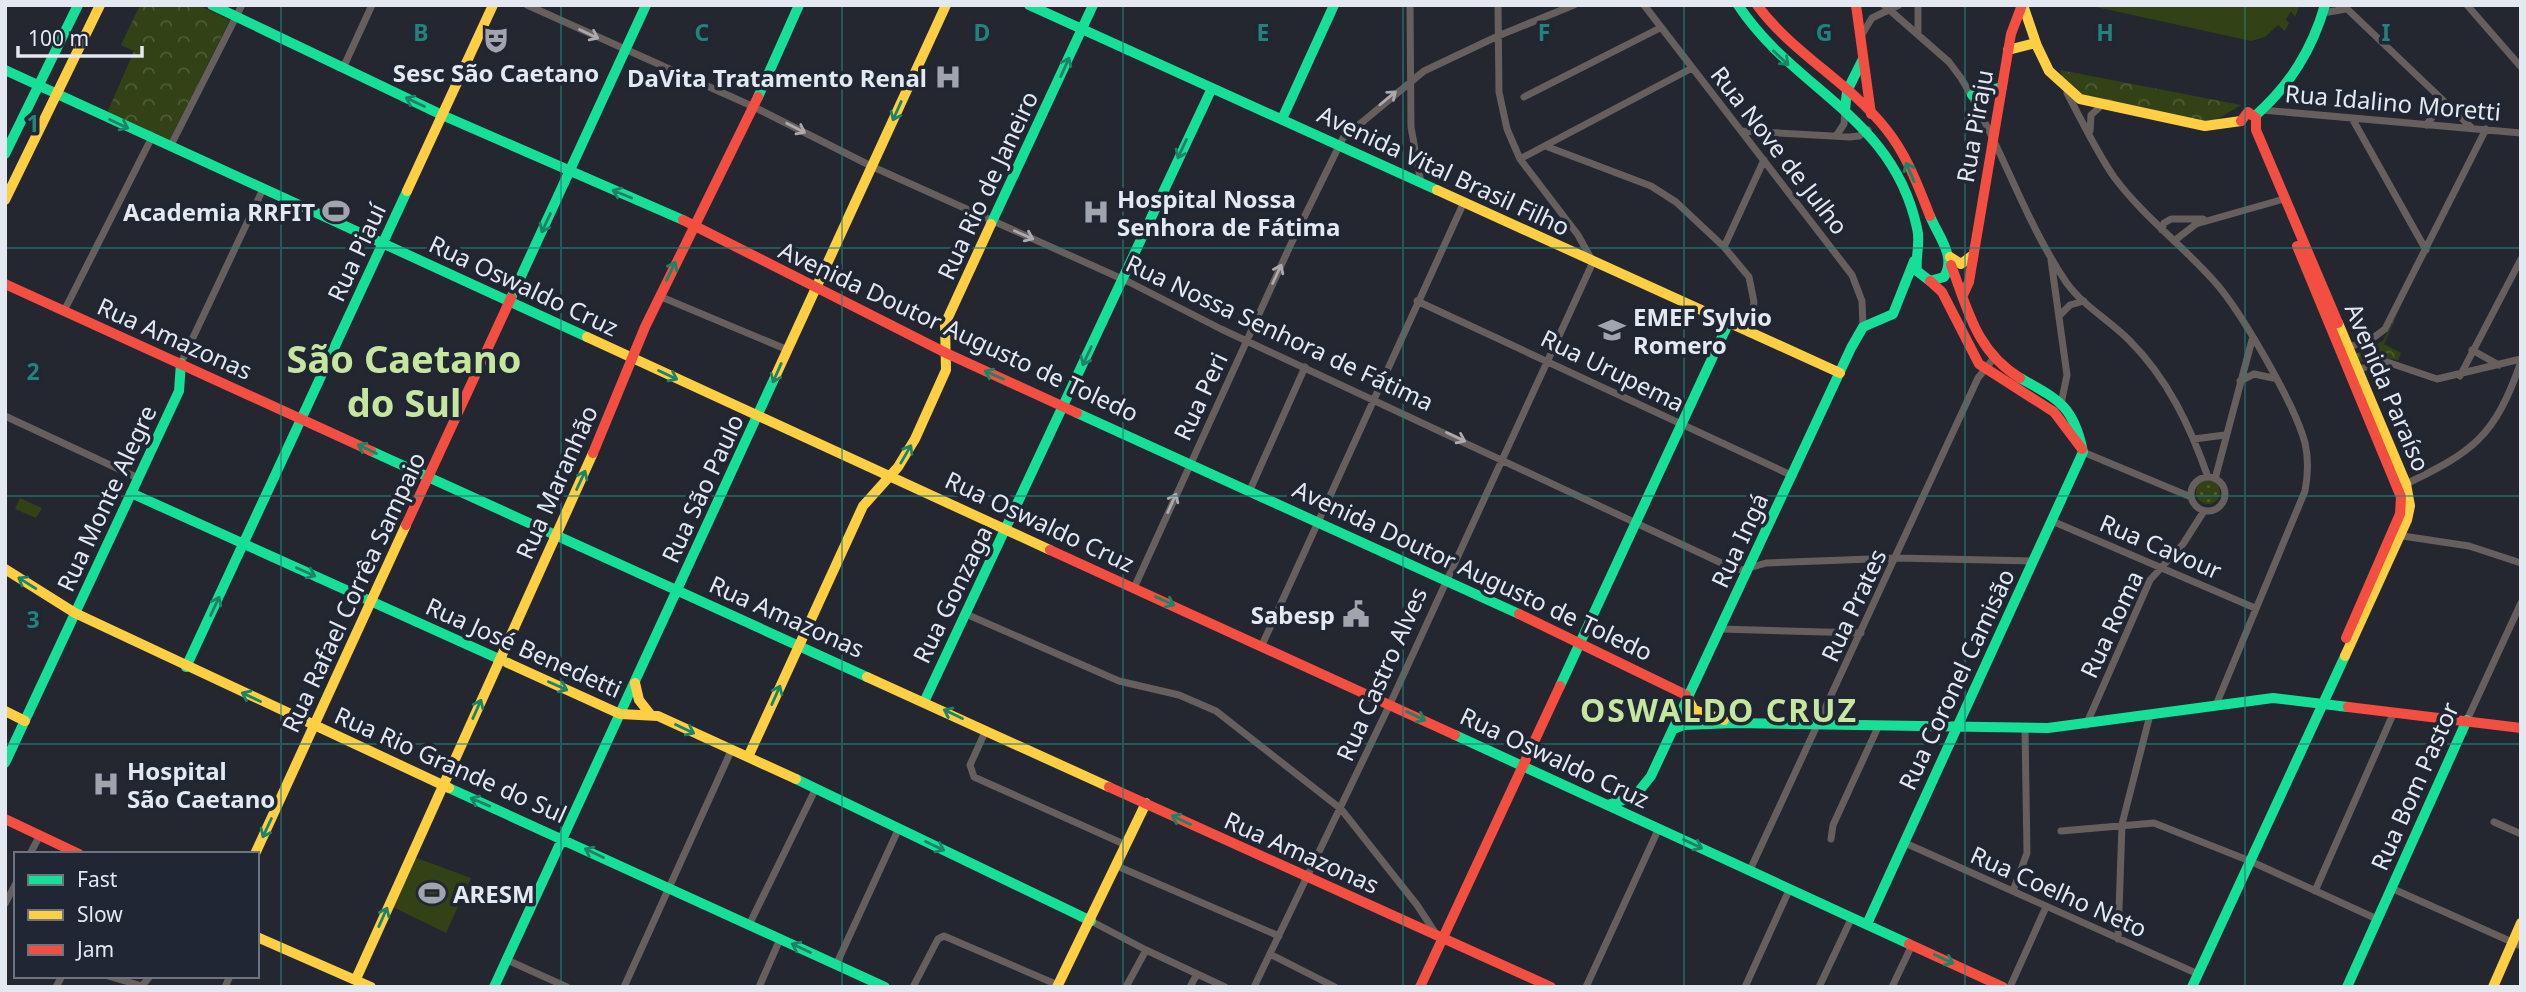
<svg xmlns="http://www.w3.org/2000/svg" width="2526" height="992" font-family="'Noto Sans',sans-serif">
<defs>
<pattern id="grass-dots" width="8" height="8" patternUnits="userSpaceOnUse" patternTransform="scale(1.75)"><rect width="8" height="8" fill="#324116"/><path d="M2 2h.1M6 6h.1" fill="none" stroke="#505c38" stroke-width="1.8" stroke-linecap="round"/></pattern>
<pattern id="park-crowns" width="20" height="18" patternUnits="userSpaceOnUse" patternTransform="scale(1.75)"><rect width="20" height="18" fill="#324116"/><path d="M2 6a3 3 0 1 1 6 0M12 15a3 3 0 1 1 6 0" fill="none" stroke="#505c38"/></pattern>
</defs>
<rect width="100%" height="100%" fill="#24272f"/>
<path fill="url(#grass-dots)" d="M2196 492a12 12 0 1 1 24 0a12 12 0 1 1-24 0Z"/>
<path fill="url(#park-crowns)" d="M140 5H198L230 20 169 141 107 113 134 51 121 45Z
M2060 70 2241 105 2212 122 2079 95 2064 83Z
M2400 308 2384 344 2401 353 2398 360 2385 358 2361 362 2355 354 2383 341Z"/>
<path fill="#324116" d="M2087 5H2300L2295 17 2291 11 2286 20 2289 23 2285 31 2278 25 2265 37 2251 41Z
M20 498 42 508 36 518 15 509Z
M414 857 471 878 446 933 393 907Z"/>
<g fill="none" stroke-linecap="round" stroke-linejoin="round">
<path stroke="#675e5e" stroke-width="7" d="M527 5 754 107 873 167 1129 282 1221 329 1730 567 1742 570 1766 563 1897 558 2033 561
M1410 5 1411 127 1421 183
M1644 5 1852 275 1862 301 1863 327
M1884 5 1949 62 1961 78C2001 144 2023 218 2066 282 2082 305 2109 320 2129 340 2168 379 2190 426 2208 477
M1918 5V34
M2343 5 2471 127
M2467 5 2521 67
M2323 13 2346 9
M1861 36 1872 18 1899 5
M343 68 372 5
M2067 93C2082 121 2096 151 2114 177 2143 216 2182 245 2214 281 2241 311 2295 405 2305 443 2309 460 2308 475 2305 491L2216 705
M1524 97 1660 28
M2262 110 2521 133
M2353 120 2426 250
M2426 125 2434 115 2440 98
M1742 131 1850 137 1859 136 1868 130
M2090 131 2091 115 2102 105
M1836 136 1844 124 1845 110
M170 147 242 5
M1548 147 1651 186 1676 202 1724 247 1749 277 1754 302 1750 334
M1520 159 1692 68
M2162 230 2164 223 2171 219H2203
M2174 241 2196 224 2284 199
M1724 247 1764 160
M2051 260 2067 375 2061 404
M659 296 788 350
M1417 301 1793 476
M64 311 151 139
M2059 316 2070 305 2084 301
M2344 348 2369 341 2385 329 2486 129
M2472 350 2499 365
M181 363 263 189
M2354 371 2384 361 2437 379 2521 359
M2460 376 2521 259
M2240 381 2254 374 2273 378
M5 416 138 478
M2194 439 2225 435
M2083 452 2191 497
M2191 494a17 17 0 1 1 34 0a17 17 0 1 1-34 0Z
M2215 479 2252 340
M2404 485C2474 451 2494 438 2521 362
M1250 490 1305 367
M2052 521 2255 608
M2396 535 2469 546 2521 563
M1134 588 1290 246 1343 138 1424 71 1498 36 1574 5
M966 614 1119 681 1179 695 1216 711 1341 809 1417 905 1436 934
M1720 629 1861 633
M1262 645 1464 202
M2467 720 2521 603
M2086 725 2150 580 2183 544 2204 511
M986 730 970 765 974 777 1126 845
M2494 822 2521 834
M2061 831 2154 823 2250 861 2377 919
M1831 839 1833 825 1879 725
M1905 843 2198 974
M30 854 40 835
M1117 866 1279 936
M1750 870 1978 378 1993 359
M2391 888 2521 946
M2013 891 2027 853 2025 729
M2315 891 2394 712
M5 904 16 883
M1091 921 1146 950 1126 987
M749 925 816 788
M2118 939 2122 824 2150 715
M1146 950 1225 987
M1270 954 1335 987
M507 960 567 987
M836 965 899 828
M108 976 142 986 150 976
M56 987 62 976
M225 987 230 976
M624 987 731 751
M759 987 780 939
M913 987 938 939 944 936 1058 985
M1190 987 1197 974
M1254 987 1390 704 1593 262 1578 235 1520 159 1507 129 1499 92 1498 5
M1586 987 1659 828
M1745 987 1790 888
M1819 987 1852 917
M1892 987 1912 945
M2010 987 2046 907"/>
<path stroke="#16e098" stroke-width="10" d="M212 5 442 115 683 220
M1029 5 1437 190
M1738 5C1795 91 1893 116 1917 228 1921 243 1915 256 1917 271L1930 281 1944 277C1957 257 1938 236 1930 216
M5 70 587 337
M1972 95 2002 87
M758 97 799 5
M1845 110 1847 91 1863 59
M2255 116C2290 85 2312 50 2325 5
M1282 119 1334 5
M5 154 78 5
M991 224 1093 5
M511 298 646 5
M1077 413 1519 614
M371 451 867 677
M131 493 508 663
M186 667 407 191
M1560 686 1728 324
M925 700 1212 88
M1673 729 1684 725 1734 723 2048 728 2273 698 2348 707
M1455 735 1909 944
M5 763 179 391 181 363
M796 779 1091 921
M449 788 885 987
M1608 805 1635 796 1651 776 1851 348 1863 327 1893 314 1914 261
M1867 924 2083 452C2074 406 2058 399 2020 378
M494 987 775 377
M2192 987 2345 656
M2347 987 2467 720"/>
<path stroke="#ffcf43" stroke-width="10" d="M2023 5 2037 46 2049 71 2080 99 2205 126 2241 121
M2008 50 2035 43
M1437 190 1840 373
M407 191 493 5
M5 200 100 5
M1950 257 1961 264 1973 255
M2338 323 2406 484 2410 506 2407 520 2345 656
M587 337 1050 550
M775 377 946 5
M5 569 75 613 449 788
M508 663 620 714 658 716 796 779
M867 677 1109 787
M635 683 639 700 650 714
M1686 695 1694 710 1724 720
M5 711 25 721
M748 757 863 506 898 467 915 439 946 370 945 324 991 224
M255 854 406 525
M257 937 371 987
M356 979 593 453
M1057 987 1146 803
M2493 987 2521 923"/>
<path stroke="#f24e42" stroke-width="10" d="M1757 5C1793 54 1849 82 1886 129 1907 155 1918 186 1930 216
M1856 5 1871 114
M2241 121 2248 112 2256 118V130L2338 323
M683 220 946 353 1077 413
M2297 246 2401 497 2400 514 2346 638
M1951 265C1968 310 1976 351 2020 378
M1930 281 1942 292 1979 364 2054 412 2082 449
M5 284 371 451
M1963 295 1969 282 2011 34 2022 5
M593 453 645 327 758 97
M406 525 511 298
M1050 550 1455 735
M1519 614 1686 695
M2348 707 2521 728
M1109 787 1551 987
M5 819 79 854
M1909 944 2003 987
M1420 987 1560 686"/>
</g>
<defs><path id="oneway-shaft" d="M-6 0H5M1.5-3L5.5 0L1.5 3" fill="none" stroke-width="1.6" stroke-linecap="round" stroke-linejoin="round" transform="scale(1.75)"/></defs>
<g stroke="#acaaaf">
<use href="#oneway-shaft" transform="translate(589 34) rotate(25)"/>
<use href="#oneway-shaft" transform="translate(1388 98) rotate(-40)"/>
<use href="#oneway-shaft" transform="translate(796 128) rotate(27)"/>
<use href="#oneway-shaft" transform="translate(1024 235) rotate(24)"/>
<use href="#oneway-shaft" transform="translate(1277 274) rotate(-65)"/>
<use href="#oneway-shaft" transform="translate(1456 437) rotate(25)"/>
<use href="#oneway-shaft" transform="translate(1172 503) rotate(-66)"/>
</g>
<g stroke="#1b8366">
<use href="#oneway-shaft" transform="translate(1781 58) rotate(43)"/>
<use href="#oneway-shaft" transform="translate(1065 67) rotate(-66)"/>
<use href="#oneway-shaft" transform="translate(415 102) rotate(-155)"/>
<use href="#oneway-shaft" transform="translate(897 111) rotate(114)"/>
<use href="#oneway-shaft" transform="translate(119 124) rotate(25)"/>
<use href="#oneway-shaft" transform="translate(1182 149) rotate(115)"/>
<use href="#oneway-shaft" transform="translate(1910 172) rotate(-113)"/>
<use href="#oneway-shaft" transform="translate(622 194) rotate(-158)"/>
<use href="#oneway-shaft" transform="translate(546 223) rotate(115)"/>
<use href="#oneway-shaft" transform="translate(671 271) rotate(-64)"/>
<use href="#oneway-shaft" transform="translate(1087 356) rotate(115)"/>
<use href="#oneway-shaft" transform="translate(777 373) rotate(114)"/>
<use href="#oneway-shaft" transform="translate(668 375) rotate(25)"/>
<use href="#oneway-shaft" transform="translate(994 375) rotate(-156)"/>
<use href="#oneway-shaft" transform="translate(367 449) rotate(-155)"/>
<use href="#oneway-shaft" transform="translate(906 454) rotate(-60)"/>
<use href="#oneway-shaft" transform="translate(581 480) rotate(-65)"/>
<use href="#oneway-shaft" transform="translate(306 572) rotate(24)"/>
<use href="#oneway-shaft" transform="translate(27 583) rotate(-148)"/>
<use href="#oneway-shaft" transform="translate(1165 601) rotate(24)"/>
<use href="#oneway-shaft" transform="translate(215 606) rotate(-65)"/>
<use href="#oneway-shaft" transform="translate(558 686) rotate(24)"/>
<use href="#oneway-shaft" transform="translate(776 695) rotate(-66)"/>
<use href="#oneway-shaft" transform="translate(251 697) rotate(-155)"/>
<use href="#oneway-shaft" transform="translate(477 709) rotate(-66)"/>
<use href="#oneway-shaft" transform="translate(953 714) rotate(-154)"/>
<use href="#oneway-shaft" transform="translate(1416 716) rotate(25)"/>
<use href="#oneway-shaft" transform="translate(685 729) rotate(25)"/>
<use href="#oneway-shaft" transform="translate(480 802) rotate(-157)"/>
<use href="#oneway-shaft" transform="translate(1181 820) rotate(-155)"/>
<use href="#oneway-shaft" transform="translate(267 828) rotate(115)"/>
<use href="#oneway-shaft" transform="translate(1693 844) rotate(25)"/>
<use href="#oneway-shaft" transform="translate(935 846) rotate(26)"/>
<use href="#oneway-shaft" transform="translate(594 853) rotate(-154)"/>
<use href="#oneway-shaft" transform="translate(383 917) rotate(-66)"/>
<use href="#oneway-shaft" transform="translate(801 948) rotate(-155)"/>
<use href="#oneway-shaft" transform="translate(1944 959) rotate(25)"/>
</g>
<path fill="none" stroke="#24817b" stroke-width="2" stroke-opacity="0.55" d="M281 5V987M561 5V987M842 5V987M1123 5V987M1403 5V987M1684 5V987M1965 5V987M2245 5V987M5 248H2521M5 496H2521M5 744H2521"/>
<defs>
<symbol id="theatre-bare" viewBox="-9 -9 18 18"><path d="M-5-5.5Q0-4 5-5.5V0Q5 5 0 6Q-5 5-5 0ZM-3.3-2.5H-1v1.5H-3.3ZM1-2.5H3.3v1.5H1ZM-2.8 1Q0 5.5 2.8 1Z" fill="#a1a4ad" stroke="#202633" stroke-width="2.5" paint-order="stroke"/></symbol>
<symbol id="hospital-bare" viewBox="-9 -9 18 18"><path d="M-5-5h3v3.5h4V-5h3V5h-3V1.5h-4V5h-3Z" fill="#a1a4ad" stroke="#202633" stroke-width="2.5" paint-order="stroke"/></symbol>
<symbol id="stadium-bare" viewBox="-9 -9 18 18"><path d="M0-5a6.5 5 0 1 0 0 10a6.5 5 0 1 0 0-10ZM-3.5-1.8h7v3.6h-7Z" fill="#a1a4ad" stroke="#202633" stroke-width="2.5" paint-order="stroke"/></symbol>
<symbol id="school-bare" viewBox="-9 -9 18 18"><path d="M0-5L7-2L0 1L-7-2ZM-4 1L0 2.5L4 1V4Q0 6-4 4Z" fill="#a1a4ad" stroke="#202633" stroke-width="2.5" paint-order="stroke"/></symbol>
<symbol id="civic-bare" viewBox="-9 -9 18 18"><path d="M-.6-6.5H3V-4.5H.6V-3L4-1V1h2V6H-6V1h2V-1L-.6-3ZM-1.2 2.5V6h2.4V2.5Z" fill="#a1a4ad" stroke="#202633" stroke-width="2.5" paint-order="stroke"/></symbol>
</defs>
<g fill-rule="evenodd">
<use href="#theatre-bare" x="477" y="21" width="38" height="38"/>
<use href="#hospital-bare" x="929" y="58" width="38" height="38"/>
<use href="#stadium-bare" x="317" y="192" width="38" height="38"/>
<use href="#hospital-bare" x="1077" y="193" width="38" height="38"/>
<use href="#school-bare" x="1593" y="311" width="38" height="38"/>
<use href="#civic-bare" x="1337" y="595" width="38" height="38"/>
<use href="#hospital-bare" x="87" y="765" width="38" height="38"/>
<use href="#stadium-bare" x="413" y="874" width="38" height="38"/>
</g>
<g text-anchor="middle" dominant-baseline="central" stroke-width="7" stroke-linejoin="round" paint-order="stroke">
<g font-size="24" font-weight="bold" fill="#e4e8f1" stroke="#202633" text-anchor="start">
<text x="496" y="72" text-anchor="middle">Sesc São Caetano</text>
<text x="927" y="77" text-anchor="end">DaVita Tratamento Renal</text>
<text x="1117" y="198">Hospital Nossa<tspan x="1117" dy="28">Senhora de Fátima</tspan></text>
<text x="315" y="211" text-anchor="end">Academia RRFIT</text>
<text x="1633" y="316">EMEF Sylvio<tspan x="1633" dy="28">Romero</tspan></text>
<text x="1335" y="614" text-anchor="end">Sabesp</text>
<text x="127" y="770">Hospital<tspan x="127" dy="28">São Caetano</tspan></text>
<text x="453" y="893">ARESM</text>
</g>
<g font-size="24" fill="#e4e8f1" stroke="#202633">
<text transform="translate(2393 102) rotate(5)">Rua Idalino Moretti</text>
<text transform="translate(1974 126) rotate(-80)">Rua Piraju</text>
<text transform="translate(1780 150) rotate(52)">Rua Nove de Julho</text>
<text transform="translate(1444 170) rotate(25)">Avenida Vital Brasil Filho</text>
<text transform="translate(987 185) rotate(-65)">Rua Rio de Janeiro</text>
<text transform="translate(356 252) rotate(-65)">Rua Piauí</text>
<text transform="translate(524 285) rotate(25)">Rua Oswaldo Cruz</text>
<text transform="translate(959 331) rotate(25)">Avenida Doutor Augusto de Toledo</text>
<text transform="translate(1280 332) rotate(25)">Rua Nossa Senhora de Fátima</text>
<text transform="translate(175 338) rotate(24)">Rua Amazonas</text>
<text transform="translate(1613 370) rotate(26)">Rua Urupema</text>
<text transform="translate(2388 387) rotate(67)">Avenida Paraíso</text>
<text transform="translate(1200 396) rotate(-65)">Rua Peri</text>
<text transform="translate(556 482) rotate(-66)">Rua Maranhão</text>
<text transform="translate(702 488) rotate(-65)">Rua São Paulo</text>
<text transform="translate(106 498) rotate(-65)">Rua Monte Alegre</text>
<text transform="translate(1040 521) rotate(25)">Rua Oswaldo Cruz</text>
<text transform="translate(1739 540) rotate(-65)">Rua Ingá</text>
<text transform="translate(2161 546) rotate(23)">Rua Cavour</text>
<text transform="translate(1473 570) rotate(25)">Avenida Doutor Augusto de Toledo</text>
<text transform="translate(353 592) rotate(-65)">Rua Rafael Corrêa Sampaio</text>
<text transform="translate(952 594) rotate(-64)">Rua Gonzaga</text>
<text transform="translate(1853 605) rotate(-65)">Rua Prates</text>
<text transform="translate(787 616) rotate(24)">Rua Amazonas</text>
<text transform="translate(2111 624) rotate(-65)">Rua Roma</text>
<text transform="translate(524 647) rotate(24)">Rua José Benedetti</text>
<text transform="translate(1381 674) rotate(-66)">Rua Castro Alves</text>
<text transform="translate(1956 679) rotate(-65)">Rua Coronel Camisão</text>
<text transform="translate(1555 757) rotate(25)">Rua Oswaldo Cruz</text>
<text transform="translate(451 764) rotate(24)">Rua Rio Grande do Sul</text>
<text transform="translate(2414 786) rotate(-66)">Rua Bom Pastor</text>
<text transform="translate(1302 852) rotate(24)">Rua Amazonas</text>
<text transform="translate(2059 891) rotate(24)">Rua Coelho Neto</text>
</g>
<g font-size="32" font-weight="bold" letter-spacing="2" fill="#c7e69d" stroke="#202633">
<text x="1719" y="709">OSWALDO CRUZ</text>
</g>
<g font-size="38" font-weight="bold" fill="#c7e69d" stroke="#202633">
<text x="404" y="358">São Caetano<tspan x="404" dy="44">do Sul</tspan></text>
</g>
</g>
<g font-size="23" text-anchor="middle" font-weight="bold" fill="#24817b" stroke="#202633" stroke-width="7" stroke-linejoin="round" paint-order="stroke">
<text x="421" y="41">B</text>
<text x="702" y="41">C</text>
<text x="982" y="41">D</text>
<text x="1263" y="41">E</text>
<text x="1544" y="41">F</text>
<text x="1824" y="41">G</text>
<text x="2105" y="41">H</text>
<text x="2386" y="41">I</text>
<text x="33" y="132">1</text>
<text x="33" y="380">2</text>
<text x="33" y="628">3</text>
</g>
<rect width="2526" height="992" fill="none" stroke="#e4e8f1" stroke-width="14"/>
<rect x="14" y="852" width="245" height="126" fill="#202633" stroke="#6e747f" stroke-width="2"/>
<rect x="28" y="875" width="35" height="10" fill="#16e098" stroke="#6e747f" stroke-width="2"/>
<text x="77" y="887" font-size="21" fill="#e4e8f1">Fast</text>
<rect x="28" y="910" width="35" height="10" fill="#ffcf43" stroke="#6e747f" stroke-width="2"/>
<text x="77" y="922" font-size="21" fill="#e4e8f1">Slow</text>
<rect x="28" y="945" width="35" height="10" fill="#f24e42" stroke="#6e747f" stroke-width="2"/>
<text x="77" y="957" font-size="21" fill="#e4e8f1">Jam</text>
<path d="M18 46v10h124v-10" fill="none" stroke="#e4e8f1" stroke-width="3.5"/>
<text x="28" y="46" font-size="21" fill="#e4e8f1" stroke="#202633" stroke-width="5" paint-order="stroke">100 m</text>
</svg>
